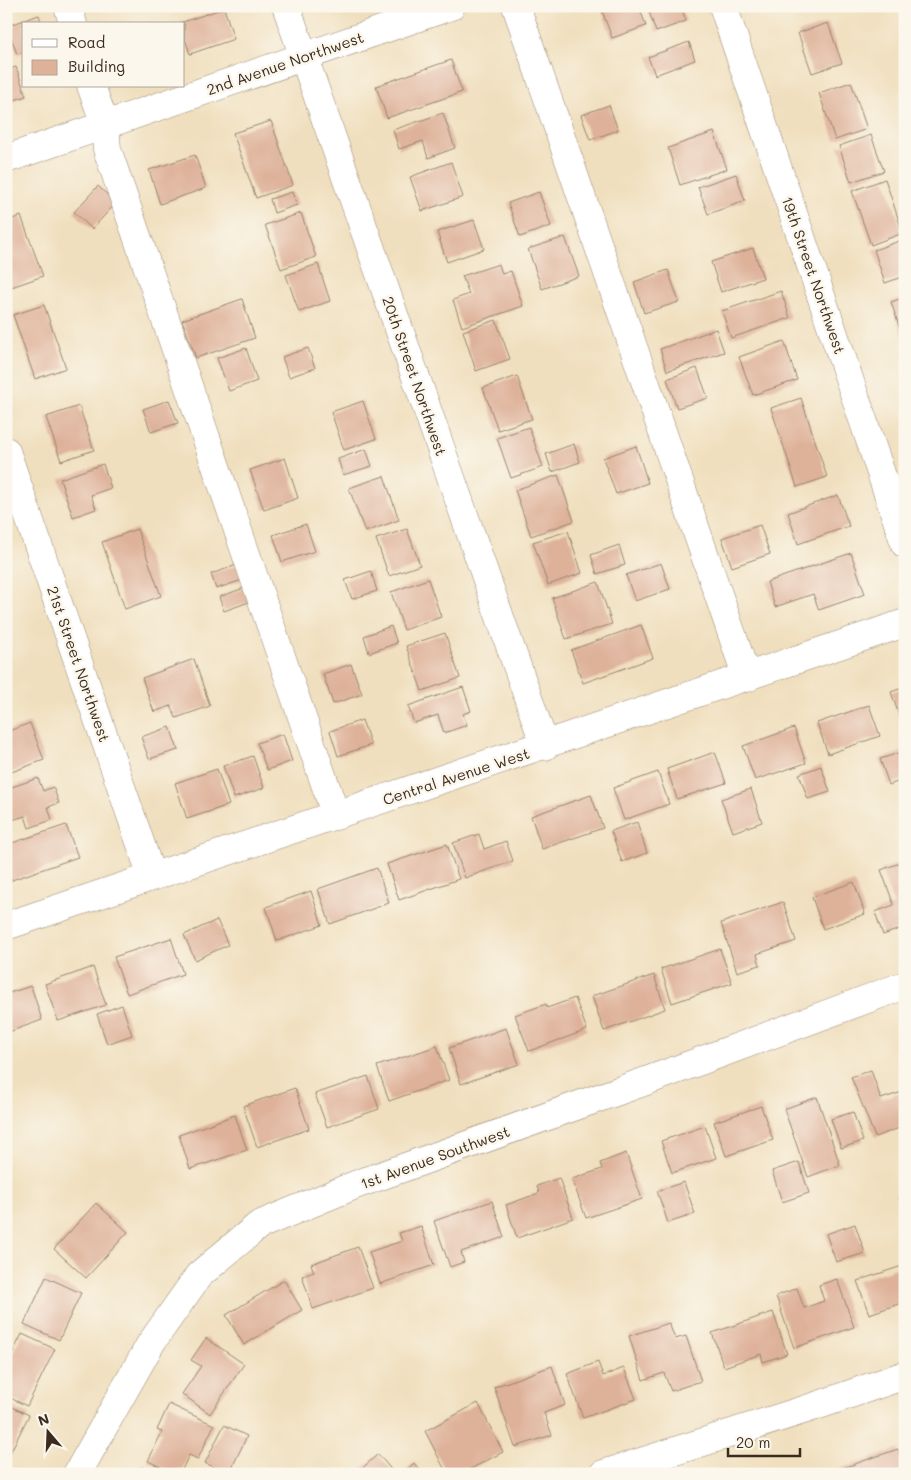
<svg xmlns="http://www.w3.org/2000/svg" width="911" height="1480" font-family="Mali,sans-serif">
<rect width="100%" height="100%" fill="#fbf7ec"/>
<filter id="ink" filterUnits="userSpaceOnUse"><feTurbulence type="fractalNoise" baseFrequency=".02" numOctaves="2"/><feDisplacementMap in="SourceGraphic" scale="10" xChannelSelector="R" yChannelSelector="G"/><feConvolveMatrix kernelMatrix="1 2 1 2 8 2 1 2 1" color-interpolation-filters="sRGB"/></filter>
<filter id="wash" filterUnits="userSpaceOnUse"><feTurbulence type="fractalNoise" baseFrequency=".0096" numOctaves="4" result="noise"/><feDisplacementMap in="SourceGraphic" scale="20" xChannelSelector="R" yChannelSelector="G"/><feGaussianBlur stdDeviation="1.12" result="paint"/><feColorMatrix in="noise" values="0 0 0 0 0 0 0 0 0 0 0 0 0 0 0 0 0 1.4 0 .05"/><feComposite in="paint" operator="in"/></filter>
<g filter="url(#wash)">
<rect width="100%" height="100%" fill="#f0dfbe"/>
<g id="blocks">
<path fill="#deb199" d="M605 6H639L646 26 612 38 601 8Z
M647 6H681L686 21 656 32Z
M224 8 234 39 190 54 184 36V24L180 23Z
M39 15 42 24H24V52L17 54 7 26Z
M828 23 842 63 812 73 798 33Z
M689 42 695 60 655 75 648 57Z
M451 60 462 92 387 118 376 86Z
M16 67 26 96 6 103V70Z
M851 82 867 129 835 140 819 93Z
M609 105 618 130 590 140 581 115Z
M443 113 455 148 428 158 423 141 399 149 393 130Z
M271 121 293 185 256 198 233 133Z
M714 132 727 169 680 185 668 148Z
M871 135 884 171 851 182 839 146Z
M195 155 206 188 160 204 149 170Z
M451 162 463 197 422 211 410 177Z
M736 174 745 201 708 214 698 187Z
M885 179 903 233 871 245 852 191Z
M98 186 116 203 92 229 74 212Z
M292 192 297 205 274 213 270 199Z
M539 192 551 226 520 237 508 203Z
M301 213 316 257 281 269 265 225Z
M21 216 43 276 6 289V221Z
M474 220 484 249 447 262 437 232Z
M565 237 579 276 542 289 528 249Z
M905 239V276L885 283 874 250Z
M753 248 763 278 721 292 711 262Z
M318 264 330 301 299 312 286 275Z
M499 264 502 274 511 271 523 306 462 327 453 300 469 294 462 276Z
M668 270 679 302 644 313 634 282Z
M781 291 790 318 731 338 722 311Z
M905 297V334L902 335 891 302Z
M242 299 255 338 196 358 182 320Z
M44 305 66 368 35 379 13 315Z
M496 320 510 359 476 371 463 331Z
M716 329 724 352 667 371 660 349Z
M784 341 797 380 753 395 739 357Z
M246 348 257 381 229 391 217 358Z
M308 348 315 368 289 377 282 357Z
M697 368 708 398 677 408 667 379Z
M517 376 532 419 498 430 483 388Z
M801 398 827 477 797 487 771 408Z
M169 400 178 423 151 432 143 409Z
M363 401 376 439 344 450 331 412Z
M79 406 94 450 61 461 46 417Z
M529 427 543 467 511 478 497 438Z
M574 444 580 462 552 472 546 454Z
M636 446 648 483 616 494 603 458Z
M366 449 372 466 343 475 338 459Z
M285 458 298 498 264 510 250 470Z
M103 464 111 488 91 495 96 509 73 517 60 479Z
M558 475 574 521 531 536 515 490Z
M384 476 399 520 365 532 349 488Z
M838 495 849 526 798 544 788 513Z
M306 524 315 551 282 562 273 535Z
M760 525 770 554 732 567 722 538Z
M137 529 161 596 125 609 102 542Z
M407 529 420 565 389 576 376 539Z
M568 531 582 573 548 585 533 542Z
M619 545 625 565 597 574 591 555Z
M851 553 865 594 819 610 813 594 775 607 767 582Z
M661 563 670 589 635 601 626 575Z
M237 565 242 580 216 589 211 574Z
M371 571 377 591 352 599 345 580Z
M428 579 441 617 404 630 391 592Z
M598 582 612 624 566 639 552 598Z
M244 588 249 602 224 611 219 597Z
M641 625 653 658 583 683 571 650Z
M391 626 397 643 369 653 364 636Z
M445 633 460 678 422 691 406 646Z
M194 659 210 706 176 718 171 706 154 712 142 678Z
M351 664 362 694 333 704 323 674Z
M463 687 471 711 463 714 467 725 444 733 438 715 414 723 408 706Z
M905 687V723L902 724 891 692Z
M869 705 880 736 828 754 817 723Z
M362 720 371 745 338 756 330 731Z
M30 723 44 760 6 774V732Z
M170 727 178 750 149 759 141 737Z
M794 728 806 763 755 780 743 746Z
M283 734 292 761 267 770 257 743Z
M715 752 726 783 677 799 667 769Z
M902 752 905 761V779L889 785 880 759Z
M253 756 264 788 234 798 223 766Z
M821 766 830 792 808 799 799 774Z
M217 769 229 805 187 819 175 783Z
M658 772 669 804 624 820 613 788Z
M38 778 43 791 53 787 59 803 48 807 52 820 29 828 25 816 6 822V789Z
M751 789 762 822 733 832 721 799Z
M591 795 603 828 542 849 531 816Z
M637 822 647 853 622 862 611 831Z
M66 825 78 857 6 882V845Z
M479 834 484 849 506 841 513 861 465 878 453 843Z
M447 844 459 879 399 900 387 864Z
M905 861V901L902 902 905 927 883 935 875 912 894 905 881 870Z
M377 868 389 903 330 924 318 889Z
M854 882 865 914 823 929 812 897Z
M311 891 322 925 277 941 266 907Z
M783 902 796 941 757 954 760 965 737 972 721 923Z
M217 920 228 945 195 960 184 935Z
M171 938 183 974 127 994 114 957Z
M720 949 732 983 672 1003 661 969Z
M93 967 106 1005 58 1021 45 984Z
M654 975 665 1009 604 1031 592 996Z
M31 986 42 1020 6 1033V994Z
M575 998 587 1030 529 1051 515 1015 546 1004 547 1008Z
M122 1005 132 1035 107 1044 97 1014Z
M506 1028 519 1064 461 1084 449 1048Z
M437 1046 449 1080 389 1101 377 1066Z
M871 1070 881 1099 905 1091V1126L875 1137 851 1077Z
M368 1076 379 1109 327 1127 315 1094Z
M295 1088 309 1129 257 1147 243 1106Z
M817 1097 840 1165 808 1177 784 1109Z
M761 1106 773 1140 726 1156 714 1122Z
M853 1112 863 1141 841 1148 831 1119Z
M235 1115 247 1150 190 1169 179 1135Z
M705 1126 716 1158 672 1173 661 1141Z
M626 1153 642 1199 586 1218 572 1179 602 1169 600 1163Z
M799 1162 809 1193 782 1202 772 1171Z
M559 1178 573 1218 517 1238 506 1205 539 1193 537 1186Z
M684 1182 695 1214 668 1223 657 1191Z
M905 1195V1213H904L899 1197Z
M492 1201 504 1237 461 1252 464 1262 450 1267 434 1221Z
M96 1203 128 1232 86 1278 54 1249Z
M855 1224 865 1253 836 1262 826 1234Z
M421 1226 434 1265 380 1284 369 1252 402 1241 399 1233Z
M358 1247 373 1288 313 1309 302 1276 314 1272 311 1264Z
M905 1265V1302L869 1314 857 1281Z
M46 1277 81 1293 59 1340 24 1324Z
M837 1279 854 1327 794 1348 776 1296 797 1288 804 1308 824 1301 819 1285Z
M284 1280 302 1310 244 1345 226 1315Z
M773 1312 787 1354 763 1362 761 1354 724 1367 712 1333Z
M669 1323 675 1339 686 1336 701 1381 671 1391 664 1373 643 1380 629 1336Z
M22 1334 55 1349 27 1406 6 1396V1366Z
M206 1338 244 1364 210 1414 182 1394 201 1366 191 1360Z
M598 1362 603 1376 624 1368 636 1399 583 1418 567 1374Z
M552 1366 565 1405 544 1413 552 1435 515 1447 494 1387Z
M478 1403 503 1452 461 1474H447L425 1431Z
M6 1404 29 1415 6 1461Z
M169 1404 214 1425 198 1459 189 1455 180 1474H175L148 1461 162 1432 157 1430Z
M224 1425 247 1436 229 1474 205 1463Z
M898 1449 905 1474H839L837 1470Z
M378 1454 395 1474H356Z
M414 1463 423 1474H402Z
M141 1467 154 1474H138Z
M828 1469 829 1474H815V1473Z"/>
</g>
</g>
<g filter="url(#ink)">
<use href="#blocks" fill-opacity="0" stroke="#96846e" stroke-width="1"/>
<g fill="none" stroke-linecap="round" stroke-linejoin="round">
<defs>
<path id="minor" d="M68 6 73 24
M286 6 545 746
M516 6 747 678
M723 6 905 544
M91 86 105 124 107 149 336 816
M6 159 451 6
M6 451 152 877
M6 926 905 623
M77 1474 151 1343 199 1275 259 1225 355 1185 649 1080 905 985
M603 1474 816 1406 905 1375"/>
</defs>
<use href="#minor" stroke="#96846e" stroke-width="29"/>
<use href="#minor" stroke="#fff" stroke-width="28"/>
</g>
</g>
<g text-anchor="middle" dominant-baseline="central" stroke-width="5" stroke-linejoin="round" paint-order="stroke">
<g font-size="15" fill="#3b2a1e" stroke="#fbf7ec">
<text transform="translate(285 63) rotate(-19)">2nd Avenue Northwest</text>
<text transform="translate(814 275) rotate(71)">19th Street Northwest</text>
<text transform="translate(415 376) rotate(71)">20th Street Northwest</text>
<text transform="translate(79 664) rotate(71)">21st Street Northwest</text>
<text transform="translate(456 776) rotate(-18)">Central Avenue West</text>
<text transform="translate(435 1157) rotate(-20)">1st Avenue Southwest</text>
</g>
</g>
<rect width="911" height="1480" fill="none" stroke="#fbf7ec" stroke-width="25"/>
<rect x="22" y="22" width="162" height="65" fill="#fbf7ec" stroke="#aea59a"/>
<rect x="32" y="39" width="25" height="8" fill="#ffffff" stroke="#aea59a"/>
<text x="68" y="48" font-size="15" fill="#3b2a1e">Road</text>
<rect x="32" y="60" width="25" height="15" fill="#deb199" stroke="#aea59a"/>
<text x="68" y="72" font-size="15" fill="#3b2a1e">Building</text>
<g transform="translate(48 1432) rotate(341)" stroke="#fbf7ec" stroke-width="4" paint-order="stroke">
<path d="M0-4L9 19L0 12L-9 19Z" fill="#3b2a1e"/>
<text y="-8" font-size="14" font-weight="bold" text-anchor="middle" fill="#3b2a1e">N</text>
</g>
<path d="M728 1448v8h72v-8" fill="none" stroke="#3b2a1e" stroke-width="2.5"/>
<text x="736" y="1448" font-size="15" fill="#3b2a1e" stroke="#fbf7ec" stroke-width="4" paint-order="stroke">20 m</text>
</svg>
